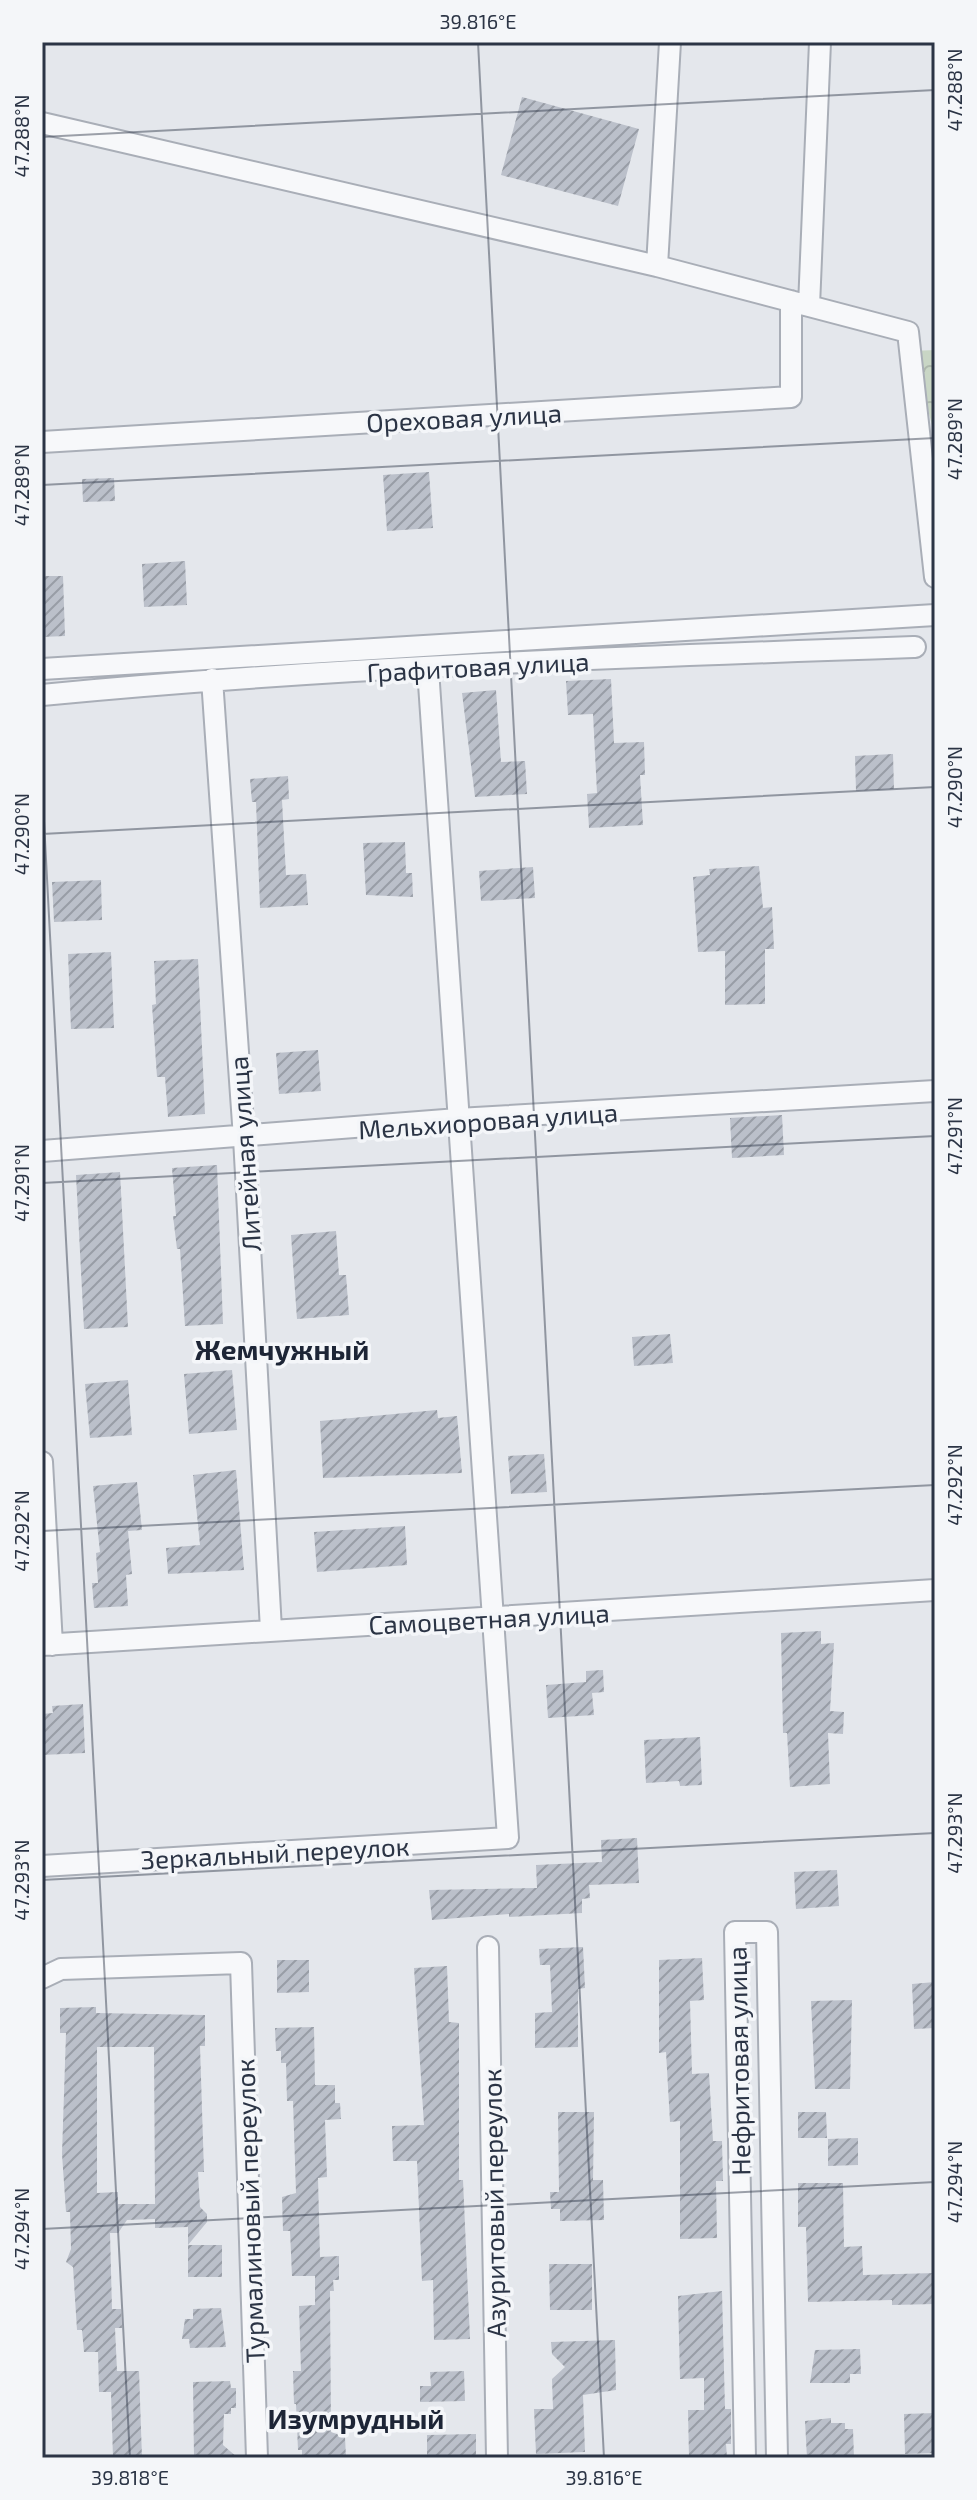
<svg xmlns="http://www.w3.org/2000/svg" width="977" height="2500" font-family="'Exo 2',sans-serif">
<defs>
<pattern id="forest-crowns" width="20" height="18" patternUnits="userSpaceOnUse" patternTransform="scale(2)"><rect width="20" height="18" fill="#c9d6c5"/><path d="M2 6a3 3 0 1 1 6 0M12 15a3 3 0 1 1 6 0" fill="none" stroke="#adb8ab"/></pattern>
<pattern id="building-hatch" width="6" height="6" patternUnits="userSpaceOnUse" patternTransform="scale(2)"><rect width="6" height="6" fill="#bbc0ca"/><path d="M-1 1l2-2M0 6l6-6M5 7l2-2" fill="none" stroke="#989da6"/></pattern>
</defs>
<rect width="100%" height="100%" fill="#e4e7ec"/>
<path fill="url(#forest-crowns)" d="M935 350V437L913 351Z"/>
<path fill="url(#building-hatch)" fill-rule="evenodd" d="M522 97 639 129 618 206 501 175Z
M429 472 433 528 387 531 383 475Z
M114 478 115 501 83 502 82 479Z
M185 561 187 605 144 607 142 564Z
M42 576H63L65 636 42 637Z
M611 679 614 743 644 742 645 775H640L643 825 589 828 587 794 597 793 593 714 568 715 566 681Z
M496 690 501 762 525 761 527 794 475 797 462 693Z
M893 754 894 789 856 791 855 756Z
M288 776 289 799 282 800 286 875 306 874 308 905 260 908 256 802H252L250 779Z
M405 842 406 873H412L413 897 366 895 363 843Z
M759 866 763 908 772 907 774 949H765V1004L725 1005V951L698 952 693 877 710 875 709 869Z
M533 867 535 898 481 901 479 871Z
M101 880 102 920 54 922 52 882Z
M111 952 114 1028 71 1029 68 954Z
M198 959 205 1114 168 1117 165 1077H157L152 1005 156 1004 154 961Z
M318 1050 321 1091 279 1094 276 1053Z
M782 1115 784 1155 732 1158 730 1118Z
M217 1165 223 1324 185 1326 180 1249H177L173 1216H176L172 1168Z
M120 1172 128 1327 84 1329 76 1175Z
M336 1231 339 1275H346L349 1315 297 1319 291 1235Z
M670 1334 673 1363 634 1366 632 1337Z
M232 1370 237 1430 189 1434 184 1374Z
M128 1380 132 1435 90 1438 85 1384Z
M437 1410 438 1418 457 1416 462 1473 323 1478 320 1421Z
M544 1454 547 1492 511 1494 508 1456Z
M236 1470 244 1570 168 1574 166 1548 200 1545 193 1475Z
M137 1482 142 1530 128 1531 132 1574 126 1575 128 1606 94 1608 92 1583H98L96 1553 100 1552 93 1486Z
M405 1526 407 1565 317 1572 314 1532Z
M821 1631V1644L834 1643 830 1711 844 1712 843 1734 828 1733 830 1784 790 1787 787 1733H783L781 1633Z
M603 1670 604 1692 592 1693 594 1715 548 1718 546 1685 586 1682V1671Z
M83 1704 85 1753 42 1755V1714L53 1713 52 1706Z
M700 1737 702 1785 680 1786 679 1781 646 1783 644 1740Z
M637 1838 639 1883 589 1885 590 1898 582 1899V1913L509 1917V1914L432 1920 429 1890 537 1888 536 1865 602 1862 601 1840Z
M837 1870 839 1906 796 1909 794 1872Z
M583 1947 585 1988 578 1989V2047L535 2048V2013L552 2012 550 1965H540L539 1949Z
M702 1958 704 2000 690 2001 692 2074 709 2073 713 2141H722L723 2181H716L717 2238 680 2239V2121L670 2122 666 2052 659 2053V1960Z
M277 1960H309V1992L277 1993Z
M447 1966 449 2022 459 2023V2180H463L470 2339 434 2340 433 2280 422 2281 417 2161H393L392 2126 424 2125 414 1968Z
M935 1982V2028L914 2029 912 1984Z
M852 2000 850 2089H815L811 2001Z
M96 2007V2013L205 2015V2046H200L204 2172H198L200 2207 207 2214V2222L188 2245V2227L155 2228V2219L127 2220 118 2233H110L112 2309H121L122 2328H115L117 2371H139L142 2458H113L111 2392H99L98 2352H84L82 2330H77L73 2267 66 2262 71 2249 70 2212H66L62 2154 66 2033H60V2008ZM97 2047H154L155 2204H118V2192L97 2193Z
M314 2027 315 2085H335V2103H340L341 2119 325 2120 327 2177 318 2178 320 2257 339 2256V2280H333L334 2291H330L331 2432 345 2437 346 2458H302V2450H298L296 2404H294L293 2371H301L299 2306 315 2305V2276H292L290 2231H283L282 2197 296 2193 293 2101H287L286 2063H281V2051H276L275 2028Z
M558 2112H594L593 2180H603L604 2220 560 2221V2209H551L550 2192H559Z
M798 2112H826L827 2138H798Z
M858 2138V2165L828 2166V2139Z
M798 2183H843L844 2247 862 2246 863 2275 935 2273V2304L892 2305V2300L808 2302 806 2227H798Z
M188 2245H222V2277H188Z
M549 2264H592V2310H550Z
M722 2291 725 2409H731V2444H726L727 2458H689L688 2410H704V2378L680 2379 678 2296Z
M221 2308 226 2347 190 2348 189 2339H182L185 2319H193V2309Z
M615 2340 616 2390 583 2395 585 2452 536 2454 534 2409H553L552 2379 565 2367 552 2354 551 2342Z
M860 2349 861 2374H850V2383H810L815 2350Z
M464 2371 465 2401 420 2402V2386H431L430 2372Z
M230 2381 231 2388H236V2408H231V2414H224L223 2445 238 2458H194L193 2382Z
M935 2413V2453L905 2454 904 2414Z
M831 2418V2423H845V2429H853L854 2458H807L805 2421Z
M476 2434V2458H427V2435Z"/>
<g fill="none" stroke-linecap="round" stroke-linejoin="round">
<defs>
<path id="minor" d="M42 123 657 266 908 332 935 577
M657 266 670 42
M809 306 820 42
M42 442 791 397V301
M42 669 935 615
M212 679 244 1138 271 1630
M42 695C332 667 624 657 915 647
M42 1151 458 1119 935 1091
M42 1462 52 1645
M42 1645 935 1590
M42 1866 508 1838 428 669
M488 1947 497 2458
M42 1978 61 1969 241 1963 257 2458
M745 2458 735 1932H767L777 2458"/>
</defs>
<use href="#minor" stroke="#a9aeb7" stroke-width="24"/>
<use href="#minor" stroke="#f7f8fa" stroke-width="20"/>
</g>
<path fill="none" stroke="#2b3445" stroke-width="2" stroke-opacity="0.45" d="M478 42 604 2458M42 137 935 90M42 485 935 438M42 783 130 2458M42 834 935 787M42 1183 935 1136M42 1531 935 1485M42 1880 935 1833M42 2229 935 2182"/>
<g text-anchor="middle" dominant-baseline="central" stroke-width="7" stroke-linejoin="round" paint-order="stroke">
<g font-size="26" fill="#2b3445" stroke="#f4f6f9">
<text transform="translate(464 417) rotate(-3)">Ореховая улица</text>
<text transform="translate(478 666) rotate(-3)">Графитовая улица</text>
<text transform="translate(488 1120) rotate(-4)">Мельхиоровая улица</text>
<text transform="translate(244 1154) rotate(-94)">Литейная улица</text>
<text transform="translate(489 1618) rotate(-3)">Самоцветная улица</text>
<text transform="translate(275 1852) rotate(-3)">Зеркальный переулок</text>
<text transform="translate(738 2061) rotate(-91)">Нефритовая улица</text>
<text transform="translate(493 2203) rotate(-91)">Азуритовый переулок</text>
<text transform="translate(249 2211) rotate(-92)">Турмалиновый переулок</text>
</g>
<g font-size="28" font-weight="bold" fill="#1d2536" stroke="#f4f6f9">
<text x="282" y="1349">Жемчужный</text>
<text x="356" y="2418">Изумрудный</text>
</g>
</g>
<rect width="977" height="2500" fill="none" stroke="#f4f6f9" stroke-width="88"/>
<rect x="44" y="44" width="889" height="2412" fill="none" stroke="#2b3445" stroke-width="3"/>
<g font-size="20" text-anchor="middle" fill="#2b3445">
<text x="478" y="29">39.816°E</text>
<text transform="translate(955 90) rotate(-90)" y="7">47.288°N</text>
<text transform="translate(22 136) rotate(-90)" y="7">47.288°N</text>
<text transform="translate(955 439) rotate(-90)" y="7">47.289°N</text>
<text transform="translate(22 485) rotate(-90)" y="7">47.289°N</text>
<text transform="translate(955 787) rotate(-90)" y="7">47.290°N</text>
<text transform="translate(22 834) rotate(-90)" y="7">47.290°N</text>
<text transform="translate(955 1136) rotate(-90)" y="7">47.291°N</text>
<text transform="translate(22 1183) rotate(-90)" y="7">47.291°N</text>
<text transform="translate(955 1485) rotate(-90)" y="7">47.292°N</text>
<text transform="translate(22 1531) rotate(-90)" y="7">47.292°N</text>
<text transform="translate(955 1833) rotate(-90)" y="7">47.293°N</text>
<text transform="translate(22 1880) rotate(-90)" y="7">47.293°N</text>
<text transform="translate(955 2182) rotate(-90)" y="7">47.294°N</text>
<text transform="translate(22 2229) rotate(-90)" y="7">47.294°N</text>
<text x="130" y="2485">39.818°E</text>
<text x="604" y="2485">39.816°E</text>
</g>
</svg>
